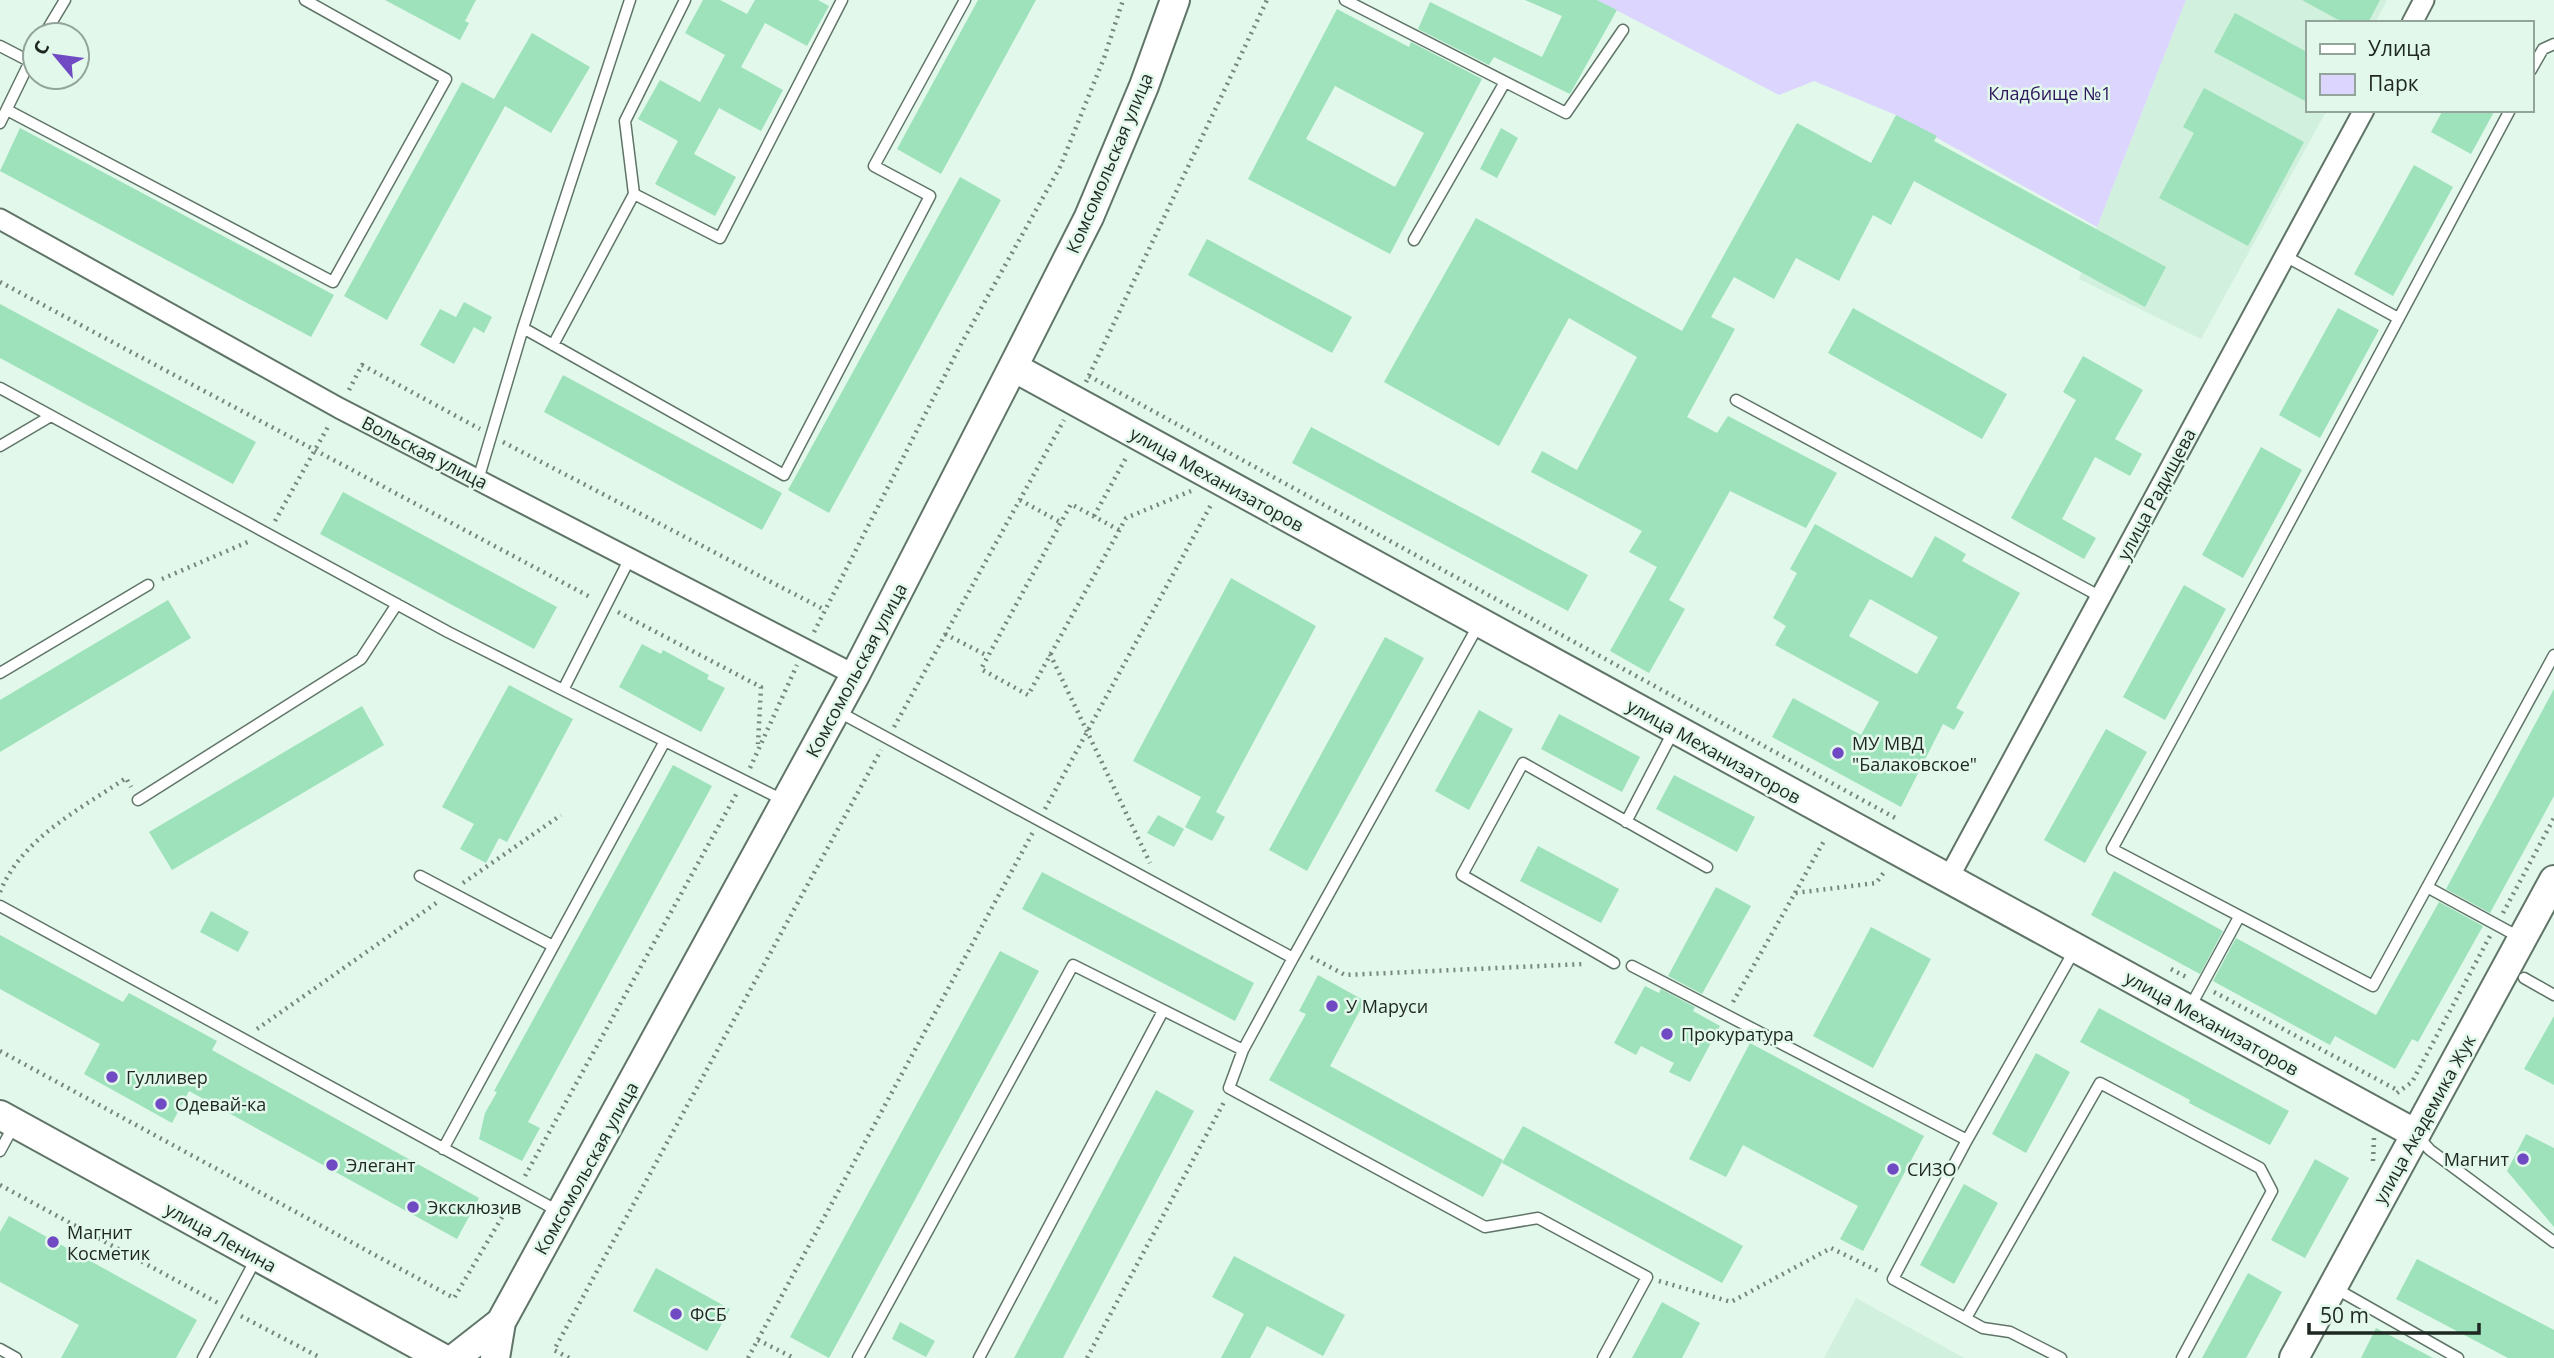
<svg xmlns="http://www.w3.org/2000/svg" width="2554" height="1358" font-family="'Open Sans',sans-serif">
<rect width="100%" height="100%" fill="#e1f8ea"/>
<path fill="#d1f0dd" d="M2186 0H2387L2375 23H2307V110H2327L2201 339 2079 279 2097 227Z
M1856 1298 1964 1358H1824Z"/>
<path fill="#dcd5fe" d="M1597 0H2186L2097 227 1896 115 1814 81 1779 95Z"/>
<path fill="#9de2bb" fill-rule="evenodd" d="M385 0H476L465 21 469 23 460 40Z
M703 0H720L747 14 755 0H818L829 6 807 46 765 23 741 67 783 90 761 131 719 108 694 154 736 177 715 216 655 184 678 141 638 119 660 80 700 102 725 55 685 33Z
M978 0H1036L941 174 897 149Z
M1525 0H1597L1617 10 1570 94 1494 57 1489 65 1418 29 1430 2 1542 57 1562 16Z
M2302 0H2380L2368 23H2344Z
M1337 9 1409 47 1411 42 1482 79 1390 254 1248 179ZM1335 86 1424 133 1395 187 1306 139Z
M2235 13 2307 52V102L2214 52Z
M532 33 590 67 551 133 505 106 387 320 344 296 462 82 494 99Z
M2204 88 2304 142 2248 246 2159 198 2194 133 2183 127Z
M2443 110H2495L2471 154 2431 132Z
M1896 115 1937 136 1934 141 2166 267 2145 307 1914 181 1891 225 1873 215 1839 281 1796 258 1774 299 1734 277 1711 317 1735 329 1687 417 1717 433 1728 416 1837 473 1806 528 1730 491 1669 600 1685 609 1649 673 1610 651 1657 567 1629 552 1642 531 1531 472 1542 451 1577 470 1637 357 1569 318 1499 446 1384 382 1476 218 1682 331 1797 123 1871 163Z
M20 128 334 295 311 337 0 171Z
M1501 128 1518 138 1497 178 1480 169Z
M2414 165 2453 187 2393 296 2354 274Z
M960 177 1001 200 829 513 788 490Z
M1207 239 1352 317 1332 353 1188 275Z
M464 302 492 317 484 333 474 327 454 364 420 345 440 309 456 317Z
M0 304 256 442 233 484 0 358Z
M1853 308 2007 394 1982 439 1828 353Z
M2338 308 2379 330 2320 438 2279 415Z
M2083 356 2143 390 2115 439 2142 454 2130 476 2095 457 2062 519 2096 538 2084 559 2011 518 2076 400 2063 392Z
M563 375 782 493 762 530 544 412Z
M1311 427 1588 575 1568 611 1292 463Z
M2261 447 2302 470 2243 578 2202 555Z
M343 492 557 607 534 649 320 534Z
M1815 524 1912 578 1935 536 1966 554 1962 561 2020 593 1956 708 1964 712 1954 730 1943 724 1901 807 1772 737 1793 698 1861 735 1879 702 1775 645 1786 626 1773 618 1797 573 1790 569ZM1870 599 1938 637 1917 674 1849 636Z
M1231 578 1316 626 1216 812 1225 817 1212 841 1185 827 1201 797 1133 761Z
M2184 585 2226 609 2165 720 2123 697Z
M168 600 191 638 0 752V700Z
M1385 637 1424 658 1307 871 1269 850Z
M642 644 661 654 663 650 709 675 707 679 725 688 701 732 619 687Z
M509 685 573 719 507 842 499 838 486 863 460 849 474 824 442 807Z
M2554 689V796L2490 913 2446 889Z
M362 706 384 745 172 870 149 832Z
M1479 710 1513 729 1469 810 1435 791Z
M1559 714 1640 757 1622 792 1541 749Z
M2106 729 2147 752 2085 863 2044 840Z
M673 765 712 786 528 1122 540 1128 522 1161 479 1139 485 1113 497 1092 494 1091Z
M1674 775 1755 817 1737 852 1656 809Z
M1158 815 1184 829 1174 847 1147 833Z
M1538 846 1619 889 1601 923 1520 881Z
M2114 871 2223 931 2200 974 2091 915Z
M1042 872 1254 983 1235 1021 1022 909Z
M1716 887 1751 906 1702 994 1668 976Z
M2439 902 2483 926 2418 1042 2412 1039 2395 1069 2335 1036 2330 1045 2213 981 2236 938 2376 1015Z
M211 911 249 932 238 952 200 932Z
M1871 927 1931 959 1873 1068 1813 1036Z
M0 935 123 1002 129 993 217 1041 212 1050 479 1198 457 1239 189 1091 172 1123 84 1074 100 1044 0 989Z
M1000 951 1039 971 829 1358 790 1337Z
M1318 975 1365 1001 1330 1066 1503 1160 1483 1197 1269 1080 1306 1014 1299 1011Z
M1645 986 1659 993 1661 989 1695 1007 1693 1011 1720 1026 1690 1082 1669 1072 1674 1063 1641 1046 1636 1055 1614 1043Z
M2099 1008 2289 1111 2270 1145 2189 1103 2190 1100 2080 1042Z
M2554 1016V1085L2524 1069Z
M1750 1043 1924 1136 1863 1251 1840 1239 1858 1206 1743 1145 1726 1177 1689 1159Z
M2036 1053 2070 1072 2026 1153 1992 1134Z
M1156 1090 1194 1111 1063 1358H1014Z
M1523 1126 1743 1246 1722 1283 1502 1163Z
M2526 1134 2554 1148V1227L2507 1171Z
M2315 1159 2349 1178 2305 1258 2271 1240Z
M1964 1184 1998 1203 1954 1284 1920 1265Z
M9 1216 197 1320 176 1358H61L79 1325 0 1282V1232Z
M1234 1256 1345 1315 1323 1356 1267 1326 1250 1358H1221L1244 1314 1212 1297Z
M2417 1259 2554 1330V1358H2508L2396 1299Z
M656 1268 730 1309 707 1351 633 1311Z
M2248 1273 2282 1292 2246 1358H2202Z
M1662 1302 1700 1323 1682 1358H1632Z
M900 1322 935 1341 926 1357 892 1339Z
M2376 1328 2433 1358H2361Z"/>
<g fill="none" stroke-linecap="round" stroke-linejoin="round">
<defs>
<path id="lane" d="M1345 0 1566 113 1623 30
M44 35 65 0
M0 46 29 61
M2531 70 2543 49 2554 44
M7 110 333 282 446 79 305 0
M2510 110C2378 357 2247 604 2112 849L2373 986 2554 655
M0 123 35 51
M634 194 625 121 685 0
M1414 240 1505 82
M2285 256 2398 318
M523 328 784 475 930 196 874 166 965 0
M553 345 634 194 720 238 842 0
M0 388 448 632 563 690 630 558
M1736 400 2101 597
M0 446 51 416
M478 480 523 328 630 0
M0 673 148 585
M563 690 785 801
M839 712 1293 958 1479 624
M138 800 361 659 397 604
M1626 822 1673 732
M420 876 553 946
M2427 887 2519 937
M0 906 558 1211
M1614 963 1462 875 1523 763 1707 867
M1632 966 1967 1140 2074 951
M2524 978 2554 995
M2189 1009 2239 917
M1243 1050 1229 1088 1485 1227 1538 1218 1647 1277 1603 1358
M2419 1138 2430 1150 2554 1242
M1967 1140 1893 1279 1983 1328 2010 1332 2061 1358
M443 1149 665 741
M0 1151 13 1127
M2333 1287 2458 1358
M1966 1318 2100 1083 2260 1168 2272 1191 2182 1358
M0 1349 16 1358
M203 1358 257 1257
M858 1358 1073 965 1243 1050 1293 958
M979 1358 1163 1011"/>
<path id="street" d="M2412 23 2424 0
M0 219 339 408 855 675
M1948 879 2364 110"/>
<path id="secondary" d="M1013 367 2416 1134
M0 1115 442 1358
M455 1358 501 1322
M495 1358 501 1322 855 675 1013 367 1089 217 1144 86 1175 0
M2294 1358 2554 880"/>
</defs>
<use href="#lane" stroke="#607568" stroke-width="13"/>
<use href="#street" stroke="#607568" stroke-width="23"/>
<use href="#secondary" stroke="#607568" stroke-width="32"/>
<path stroke="#78877e" stroke-width="4.5" stroke-dasharray="2 5" stroke-linecap="butt" d="M0 282 592 598
M1089 376 1899 820
M1086 382 1267 0
M349 390 362 365 480 429
M503 442 825 610
M1020 500 1060 522
M1094 516 1127 456
M275 521 329 425
M1119 530 1071 504 981 669 1028 695 1126 518 1191 491
M162 579 250 541
M618 612 761 687 758 744
M814 632 960 346 1060 167 1104 58 1123 0
M945 634 988 656
M1050 654 1150 863
M894 727 1064 420
M750 768 797 665
M1045 809 1212 503
M463 883 561 815
M0 892C22 838 79 810 126 778L131 787
M1795 893 1825 839
M2503 913 2554 818
M1311 957 1345 975 1584 964
M2171 969 2188 978
M2214 992 2399 1091
M1733 1002 1795 893 1876 883 1885 871
M257 1029 439 901
M0 1051 454 1298 511 1202
M2397 1093 2412 1082 2490 936
M2373 1161 2374 1138
M525 1176 738 791
M0 1185 218 1303
M1659 1281 1731 1302 1831 1248 1880 1272
M241 1316 321 1358
M758 1340 794 1358
M569 1358 554 1350 881 750
M748 1358 1033 832
M1087 1358 1224 1102"/>
<use href="#lane" stroke="#fff" stroke-width="10"/>
<use href="#street" stroke="#fff" stroke-width="19"/>
<use href="#secondary" stroke="#fff" stroke-width="28"/>
</g>
<g fill="#6f4ac3" stroke="#e1f8ea" stroke-width="2.5">
<circle cx="1838" cy="753" r="7"/>
<circle cx="1332" cy="1006" r="7"/>
<circle cx="1667" cy="1034" r="7"/>
<circle cx="112" cy="1077" r="7"/>
<circle cx="161" cy="1104" r="7"/>
<circle cx="2523" cy="1159" r="7"/>
<circle cx="332" cy="1165" r="7"/>
<circle cx="1893" cy="1169" r="7"/>
<circle cx="413" cy="1207" r="7"/>
<circle cx="53" cy="1242" r="7"/>
<circle cx="676" cy="1314" r="7"/>
</g>
<g text-anchor="middle" dominant-baseline="central" stroke-width="5" stroke-linejoin="round" paint-order="stroke">
<g font-size="18" fill="#2f175e" stroke="#e1f8ea">
<text x="2050" y="93">Кладбище №1</text>
</g>
<g font-size="18" fill="#1e2721" stroke="#e1f8ea">
<text transform="translate(1109 163) rotate(-67)">Комсомольская улица</text>
<text transform="translate(425 452) rotate(27)">Вольская улица</text>
<text transform="translate(1217 479) rotate(29)">улица Механизаторов</text>
<text transform="translate(2156 494) rotate(-62)">улица Радищева</text>
<text transform="translate(856 670) rotate(-62)">Комсомольская улица</text>
<text transform="translate(1714 751) rotate(29)">улица Механизаторов</text>
<text transform="translate(2212 1023) rotate(29)">улица Механизаторов</text>
<text transform="translate(2424 1119) rotate(-61)">улица Академика Жук</text>
<text transform="translate(586 1168) rotate(-61)">Комсомольская улица</text>
<text transform="translate(221 1237) rotate(29)">улица Ленина</text>
</g>
<g font-size="18" fill="#1e2721" stroke="#e1f8ea" text-anchor="start">
<text x="1852" y="743">МУ МВД<tspan x="1852" dy="21">"Балаковское"</tspan></text>
<text x="1346" y="1006">У Маруси</text>
<text x="1681" y="1034">Прокуратура</text>
<text x="126" y="1077">Гулливер</text>
<text x="175" y="1104">Одевай-ка</text>
<text x="2509" y="1159" text-anchor="end">Магнит</text>
<text x="346" y="1165">Элегант</text>
<text x="1907" y="1169">СИЗО</text>
<text x="427" y="1207">Эксклюзив</text>
<text x="67" y="1232">Магнит<tspan x="67" dy="21">Косметик</tspan></text>
<text x="690" y="1314">ФСБ</text>
</g>
</g>
<rect x="2306" y="21" width="228" height="91" fill="#e1f8ea" stroke="#93a49a" stroke-width="2"/>
<rect x="2320" y="44" width="35" height="10" fill="#ffffff" stroke="#93a49a" stroke-width="2"/>
<text x="2368" y="56" font-size="21" fill="#1e2721">Улица</text>
<rect x="2320" y="74" width="35" height="21" fill="#dcd5fe" stroke="#93a49a" stroke-width="2"/>
<text x="2368" y="91" font-size="21" fill="#1e2721">Парк</text>
<g transform="translate(56 56) rotate(299)"><circle r="33" fill="#e1f8ea" stroke="#93a49a" stroke-width="2"/>
<path d="M0-5L12 26L0 18L-12 26Z" fill="#6f4ac3"/>
<text y="-10" font-size="19" font-weight="bold" text-anchor="middle" fill="#1e2721">С</text>
</g>
<path d="M2309 1323v10h170v-10" fill="none" stroke="#1e2721" stroke-width="3.5"/>
<text x="2320" y="1323" font-size="21" fill="#1e2721" stroke="#e1f8ea" stroke-width="5" paint-order="stroke">50 m</text>
</svg>
